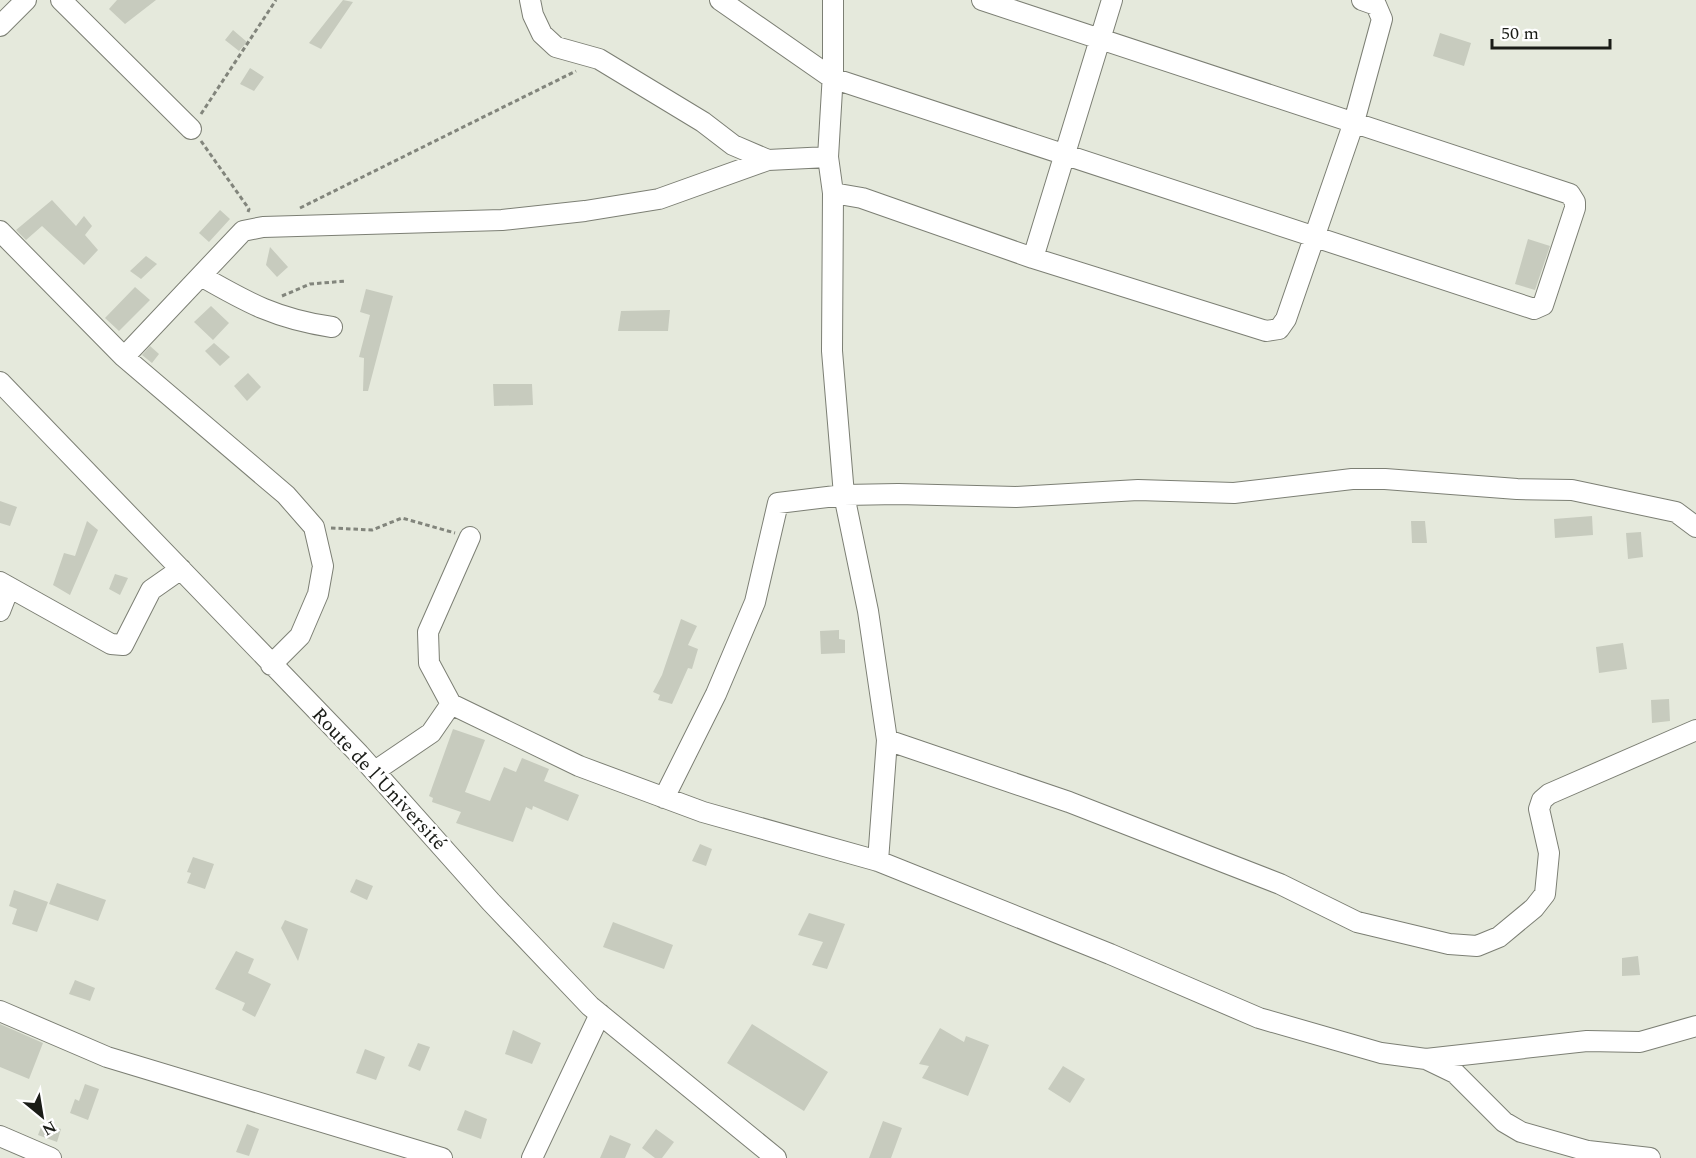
<svg xmlns="http://www.w3.org/2000/svg" width="1696" height="1158" font-family="Spectral,serif">
<rect width="100%" height="100%" fill="#e5e9dc"/>
<path fill="#c7cbbe" d="M117 0H156L125 24 109 9Z
M343 0 353 2 321 49 309 43Z
M233 30 247 42 239 51 225 40Z
M1440 33 1471 43 1464 66 1433 56Z
M250 68 264 77 254 91 240 84Z
M52 200 76 226 84 216 92 226 85 235 98 250 84 265 42 226 26 240 16 230Z
M220 210 230 219 209 242 199 233Z
M1528 239 1550 246 1535 290 1515 284Z
M270 247 288 267 277 277 266 265Z
M146 256 157 264 141 279 130 271Z
M135 287 150 300 119 331 105 318Z
M366 289 393 296 368 391H363L364 358 359 357 370 315 360 312Z
M211 306 229 323 213 340 194 322Z
M670 310 668 331H618L621 311Z
M214 343 230 357 220 366 205 351Z
M150 346 159 354 152 363 142 355Z
M248 373 261 387 247 401 234 386Z
M493 384H532L533 405 494 406Z
M0 501 17 507 10 526 0 523Z
M1592 516 1593 535 1555 538 1554 519Z
M87 521 98 530 70 595 53 585 64 553 75 556Z
M1411 521H1425L1427 543H1412Z
M1641 532 1643 557 1628 559 1626 533Z
M115 574 128 578 120 595 109 589Z
M681 619 697 626 688 645 698 649 692 669 688 668 672 704 658 700 660 695 653 692 662 675Z
M839 630V639L845 640V653L821 654 820 631Z
M1623 643 1627 669 1599 673 1596 647Z
M1669 699 1670 721 1652 723 1651 700Z
M453 729 485 740 465 792 490 801 504 767 516 772 522 758 549 769 544 781 579 795 568 821 533 806 532 810 526 807 513 842 456 823 461 812 432 802 433 798 429 796Z
M700 844 712 849 706 866 692 861Z
M193 857 214 864 205 889 187 883 191 873 187 872Z
M356 879 373 886 367 900 350 892Z
M57 883 106 900 98 921 49 904Z
M14 890 48 902 37 932 12 924 17 909 9 906Z
M809 913 845 924 827 969 812 965 823 942 798 935Z
M285 920 308 929 298 961 281 928Z
M613 922 673 945 664 969 603 947Z
M236 951 254 959 248 973 271 984 255 1017 242 1010 245 1003 215 989Z
M1638 956 1640 975 1622 976V958Z
M75 980 95 988 90 1001 69 994Z
M0 1024 43 1043 29 1079 0 1067Z
M752 1024 828 1072 804 1111 727 1063Z
M940 1028 964 1042 966 1036 989 1045 968 1096 922 1078 929 1066 919 1064Z
M513 1030 541 1043 532 1064 505 1054Z
M418 1043 430 1047 420 1071 408 1066Z
M365 1049 385 1057 376 1080 356 1073Z
M1063 1066 1085 1079 1070 1103 1048 1089Z
M85 1084 99 1089 88 1120 70 1113 75 1099 79 1101Z
M465 1110 487 1119 481 1139 457 1130Z
M883 1121 902 1128 891 1158H869Z
M43 1122 61 1129 57 1142 38 1135Z
M247 1124 259 1129 249 1156 236 1152Z
M656 1129 674 1142 662 1158H655L642 1148Z
M610 1135 631 1144 625 1158H600Z"/>
<g fill="none" stroke-linecap="round" stroke-linejoin="round">
<defs>
<path id="minor" d="M61 0 191 129
M530 0 533 15 542 34 556 47 599 59 703 122 733 145 768 160
M720 0 832 78 1534 309 1543 305 1575 208V202L1570 194 982 0
M833 0V73L828 157 833 193 832 351 844 495 868 611 887 740 878 861
M0 26 26 0
M833 193 862 198 1033 258 1266 331 1279 329 1286 319 1354 122 1382 19 1376 5 1362 0
M0 231 124 357 286 495 314 527 323 566 318 594 300 636 271 665
M1033 258 1112 0
M201 276C248 303 277 319 332 327
M124 357 243 231 263 227 502 220 585 211 659 199 768 160 828 157
M0 382 359 754 491 902 590 1006 776 1158
M470 537 428 632 429 663 451 704 579 766 703 812 878 861 1110 954 1259 1018 1381 1053 1426 1059 1587 1041 1640 1042 1696 1026
M0 582 111 644 123 645 151 590 181 569
M0 611 9 588
M887 740 1069 802 1280 884 1357 922 1449 944 1477 946 1499 937 1534 908 1545 894 1549 853 1539 809 1542 800 1549 794 1696 730
M375 771 431 733 451 704
M664 798 716 694 755 602 778 503 844 495 898 494 1016 497 1138 490 1234 493 1352 479H1385L1517 489 1572 490 1676 512 1696 527
M0 1011 107 1057 442 1158
M1426 1059 1455 1073 1504 1122 1521 1132 1588 1151 1650 1158
M0 1136 51 1158
M532 1158 600 1014"/>
</defs>
<use href="#minor" stroke="#7c7f74" stroke-width="22"/>
<path stroke="#82857c" stroke-width="3" stroke-dasharray="4.5 3" stroke-linecap="butt" d="M201 114 276 0
M201 141 249 209 248 212
M300 208 576 71
M282 296 310 284 346 281
M331 528 372 530 402 518 455 533"/>
<use href="#minor" stroke="#fff" stroke-width="20"/>
</g>
<g text-anchor="middle" dominant-baseline="central" stroke-width="5" stroke-linejoin="round" paint-order="stroke">
<g font-size="20" fill="#1a1c17" stroke="#fff">
<text transform="translate(379 779) rotate(47)">Route de l'Université</text>
</g>
</g>
<g transform="translate(42 1116) rotate(150)" stroke="#ffffff" stroke-width="4.5" paint-order="stroke">
<path d="M0-4.5L10 22L0 15L-10 22Z" fill="#1a1c17"/>
<text y="-9" font-size="16" font-weight="bold" text-anchor="middle" fill="#1a1c17">N</text>
</g>
<path d="M1492 39v9h118v-9" fill="none" stroke="#1a1c17" stroke-width="3"/>
<text x="1501" y="39" font-size="18" fill="#1a1c17" stroke="#ffffff" stroke-width="4.5" paint-order="stroke">50 m</text>
</svg>
